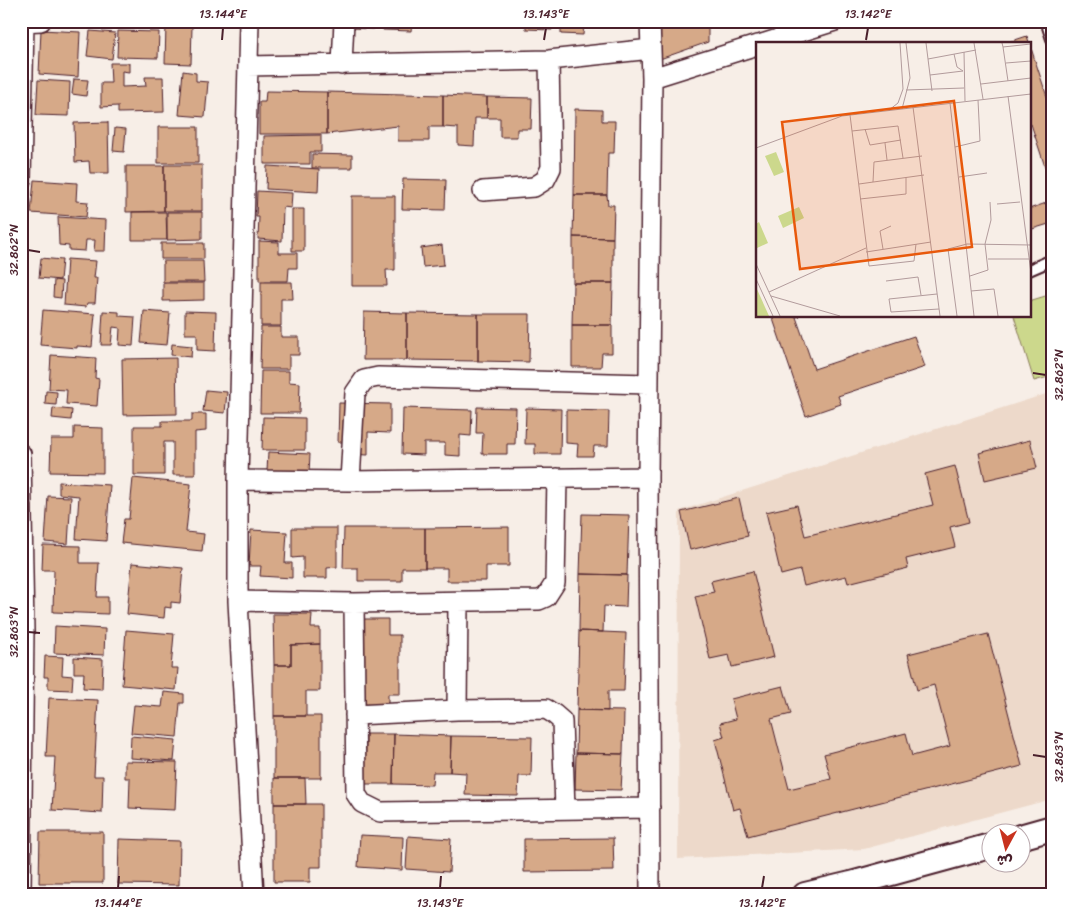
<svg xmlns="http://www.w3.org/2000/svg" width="1073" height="916" font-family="Sriracha,'Playpen Sans Arabic',sans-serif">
<rect width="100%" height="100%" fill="#f7eee7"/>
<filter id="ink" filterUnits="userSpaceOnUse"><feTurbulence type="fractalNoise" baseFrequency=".02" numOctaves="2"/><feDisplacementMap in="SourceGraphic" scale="10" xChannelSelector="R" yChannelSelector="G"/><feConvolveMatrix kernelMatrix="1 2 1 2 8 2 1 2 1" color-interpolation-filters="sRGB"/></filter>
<g filter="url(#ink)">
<path fill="#edd9ca" d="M1052 392V799L864 849 678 859 679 511Z"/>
<path fill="#ccd88c" stroke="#8b7c5c" d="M1052 294V376L1034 381 1014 316H1029V301Z"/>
<path fill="#d6a988" stroke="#4a1f2b" d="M349 21H374V29L349 28Z
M384 21H412L411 31 383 30Z
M450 21H467V25L450 24Z
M472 21H497V24L472 23Z
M526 21H552V30L526 29Z
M561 21H597V24L584 23 583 35 561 34Z
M656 21H708V42L657 60Z
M747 21H770L747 30Z
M166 25 192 26 191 64 165 63Z
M41 30 80 32 78 77 39 74Z
M90 31 115 33 112 59 87 56Z
M118 31 159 32 158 58 117 57Z
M1027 36 1052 112V188L1031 124 1029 125V44H1003Z
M110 63H129V72L122 71V87L146 86 145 77H163L164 112 118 113V106L101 107V83H111Z
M183 71 196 73V81L208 82 205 117 179 115Z
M74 79 88 80 86 96 72 94Z
M38 80 70 82 69 116 36 115Z
M266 91 327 92V134H259V102H265Z
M327 92 443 95V127H429V141H398V126L327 134Z
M443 95 487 97V118H475L474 146 458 145V128L443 127Z
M487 97 532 98 531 129H517V137H500V118H487Z
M575 109 602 110V121H615L614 153H608L607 195H574Z
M108 122 109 173H90L89 161 75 162 74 123Z
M158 127H198V163H158Z
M115 128 126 129 124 152 113 151Z
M321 135V152H310V164H264V136Z
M312 154 352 155V168H312Z
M164 165H202V211H164Z
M126 166H164V211L126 212Z
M267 166 319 169 318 192 266 189Z
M403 179 446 180 445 210 402 209Z
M34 180 77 183 76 201 88 202 86 217 31 213Z
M257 191 292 193 291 208 283 207 282 241 258 239 259 217H256Z
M574 195H607L608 205H614L613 238 573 237Z
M352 196H395V270H386L387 286H352Z
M1052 201V223L1029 230V209Z
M292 209H304V251H292Z
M132 212H166L167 240H132Z
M167 212H202V239L167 240Z
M58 217 106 220 105 251H94L95 240H86L85 251 69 250V246L59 245Z
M573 237 613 238V283H573Z
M259 241 279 242V253H297V268H289L288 281H259Z
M161 243H204V259H161Z
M442 245 444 265 423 267 421 248Z
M41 258 62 260 60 280 39 278Z
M67 259 96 261 94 278H97L95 303H87L86 307 64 305Z
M163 261H203L204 282H163Z
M54 280 62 281 61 298 53 297Z
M261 282H292L293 299H281V326H261Z
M163 283H204V300L163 301Z
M573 283H613L612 325H572Z
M43 310 95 314 92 347 77 346V348L40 345Z
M103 311 119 312V316L135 317 133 346 119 345 120 328 113 327 111 345H101Z
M144 311 170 313 167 345 141 343Z
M185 311 216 312 215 351 197 350V334H185Z
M364 312 407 313V360H363Z
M407 313 478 314V361L407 360Z
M478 314H530L529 362 478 361Z
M772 316H799L796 317 814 369 914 336 925 367 838 396 841 404 806 416Z
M572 325H612V353H602L601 367H572Z
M261 327H281V337H299V355H289V369H260Z
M172 344 192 346 191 357 171 355Z
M51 355 96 358 95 378 99 379 97 406 66 404 67 390 49 389Z
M176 358 177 414 123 415 122 359Z
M261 371H289V382L300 383 299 413H260Z
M206 390 227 392 225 413 203 411Z
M46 391 57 392 56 405 45 404Z
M339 403 390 404V433L368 432V455L349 454 350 442H338Z
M477 407 516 408 515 444H507V454H482L483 433H476Z
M53 408 72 410 71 420 52 418Z
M403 408 472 410 471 436 460 435V456L445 455V443H424V455L402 454Z
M526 408 561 409 560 454H535V444H525Z
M566 410 609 411 608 446H594L593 456H577L578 444 566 443Z
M192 414H206V431L195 432V475H173V442H164V475H134V426H162V421H192Z
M263 417 305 418V450H262Z
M74 427 103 428V473L50 472 51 439H74Z
M1030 440 1037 468 985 480 979 453Z
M268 452 310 454 309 473 267 471Z
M955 466 969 522 950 527 955 547 906 559 908 568 848 583 846 576 804 586 800 570 781 575 766 512 797 505 805 536 933 505 925 474Z
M133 478 191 484 186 532 204 534 202 551 121 543 124 519H129Z
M59 482 110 485 106 541 76 539 79 496 59 494Z
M48 496 71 497 68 544 45 542Z
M739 498 748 536 690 550 681 512Z
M582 514 629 515 627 575 580 574Z
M509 527V566H486V581H447V568H425V528Z
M292 528H337V567L327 568V578H303V557L292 558Z
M344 528H425V568H402V581H358V568H343Z
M251 530 287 532 285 563H292V578L260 576 261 566H249Z
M43 545 80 546V563H99L97 597H108V614L53 612 54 570H42Z
M132 563 183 568 180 603 171 602V608L165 607 164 618 127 614Z
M753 571 774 657 732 667 729 655 710 659 695 596 714 592 711 581Z
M580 574 627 575 626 607 604 606 603 632 579 631Z
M273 614H312L311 628H320V644L291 645V665H274Z
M355 619H388V635H400V694H388V706H355Z
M55 626 105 629 104 655 54 653Z
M126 630 174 634 171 668H178L176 690 122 685Z
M579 631 626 633 624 691H608V711L577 710Z
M988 634 1022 766 748 836 740 808 733 810 715 740 724 737 720 723 736 719 731 699 783 686 791 714 771 719 789 789 831 779 824 754 906 733 912 756 950 746 934 685 917 690 908 654Z
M320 644V691H306V716H274V665H291V645Z
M45 656 63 657 62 675 73 676 72 690 48 689V677H44Z
M74 657 103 659 102 689 83 688 84 673H74Z
M164 692 184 694V703H180L177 737 131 733 134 705 162 707Z
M49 698 98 700 94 776H103L102 813 52 810 55 757H46Z
M577 710 624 711 623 754 576 753Z
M274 716H321V778H274Z
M366 734H394L393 784H365Z
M394 734 451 736 450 772H433L432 785 393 784Z
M131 736 176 740 174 761 130 758Z
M451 736 532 737 531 776H519L518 796 465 795 466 773 450 772Z
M576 753 623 754 621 790 575 789Z
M125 761 177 762 175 810 129 808 130 778H125Z
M274 778H305L306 804H274Z
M274 804H321V867H310V882H274Z
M40 832H103V883H39Z
M360 835 403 837 402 870 358 867Z
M408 836 451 839 449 872 406 869Z
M613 838 614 871 524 872V839Z
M119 839 180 841 179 885 118 884Z"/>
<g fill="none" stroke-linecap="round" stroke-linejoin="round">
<defs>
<path id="service" d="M1046 21 1052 39
M1029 270 1052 260"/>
<path id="minor" d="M249 21 238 480V601L254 895
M21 22 41 21
M762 44 835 21
M342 65 344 21
M248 66 549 60 651 49
M652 78 757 45
M21 180 24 21
M483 191 534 187 545 180 551 168 549 60
M21 454 24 631 21 890
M238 480 350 481 648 477
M350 481 355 393 364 380 378 377 649 384
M238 601 354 603 539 600 546 597 555 583 557 478
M354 603 356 794 362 803 380 812 650 808
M457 710 458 602
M355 715 457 710 546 709 554 714 562 721 565 809
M650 895 648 477 652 78 650 21"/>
<path id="tertiary" d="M1020 837 1052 828
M805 895 851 884 990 846"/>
</defs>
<use href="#service" stroke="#4a1f2b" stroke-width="14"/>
<use href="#minor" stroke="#4a1f2b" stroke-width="22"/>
<use href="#tertiary" stroke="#4a1f2b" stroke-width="28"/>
<use href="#service" stroke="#fff" stroke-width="10"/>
<use href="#minor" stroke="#fff" stroke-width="19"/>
<use href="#tertiary" stroke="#fff" stroke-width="24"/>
</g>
</g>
<path fill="none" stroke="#4a1f2b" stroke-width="2" d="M222 40 223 28M544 40 546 28M866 40 868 28M28 250 40 252M1033 373 1046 375M28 632 40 633M1033 755 1046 757M118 888 119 876M440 888 441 876M762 888 764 876"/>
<g transform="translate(756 42)">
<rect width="275" height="275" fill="#f7eee7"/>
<path d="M20 110 28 130 18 134 9 114ZM43 165 48 176 27 186 22 174ZM3 180 12 201 1 206 0 182ZM0 245 13 274H0Z" fill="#ccd88c"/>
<path fill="none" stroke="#b29b9c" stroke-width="1" d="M170 1 176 49M218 1 227 57M246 1 247 5 275 2M247 5 252 39M208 10 209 59M198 12 201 25 207 29M172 17 220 8M250 21 275 19M174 33 207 29M225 42 275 36M150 48 208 46M252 54 275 231M194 61 218 274M157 65 184 274M146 67 154 36 150 1M133 68 142 61 147 47 144 1M94 73 113 224 158 219 160 202M109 87 114 103 145 98M96 89 142 84 147 116M129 101 131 118M199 105 224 99 222 58M0 106 86 74 275 52M203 135 231 131M117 140 118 120 166 114M103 142 168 133M104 157 150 152V135M241 162 264 160M127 207 124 189 135 184M110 210 175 200M232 217H273M0 222 24 274M214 234 232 228 229 202 235 178 234 160M0 237 17 274M130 239 162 235 165 253M215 249 238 247 242 274M13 250 110 206M181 252 133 257 135 270 183 267M15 254 84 274M201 274 192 207 211 202 275 203"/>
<path fill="#e8590c" fill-opacity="0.15" stroke="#e8590c" stroke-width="2.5" d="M198 59 216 205 44 227 26 80Z"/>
<rect width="275" height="275" fill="none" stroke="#4a1f2b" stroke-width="2.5"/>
</g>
<rect width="1073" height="916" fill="none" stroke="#fff" stroke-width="55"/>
<g transform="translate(1006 848) rotate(187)"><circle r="24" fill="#ffffff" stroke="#b7a5aa"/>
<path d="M0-4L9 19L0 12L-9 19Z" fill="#c8321e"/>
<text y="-8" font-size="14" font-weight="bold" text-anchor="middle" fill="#4a1f2b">ش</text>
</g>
<rect x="28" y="28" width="1018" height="860" fill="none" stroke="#4a1f2b" stroke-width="2"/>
<g font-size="12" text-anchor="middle" fill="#4a1f2b">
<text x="223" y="18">13.144°E</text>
<text x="546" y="18">13.143°E</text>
<text x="868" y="18">13.142°E</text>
<text transform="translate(14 250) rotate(-90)" y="4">32.862°N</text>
<text transform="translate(1059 375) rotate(-90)" y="4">32.862°N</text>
<text transform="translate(14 632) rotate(-90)" y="4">32.863°N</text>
<text transform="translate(1059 757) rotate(-90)" y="4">32.863°N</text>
<text x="118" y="907">13.144°E</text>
<text x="440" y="907">13.143°E</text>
<text x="762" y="907">13.142°E</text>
</g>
</svg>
